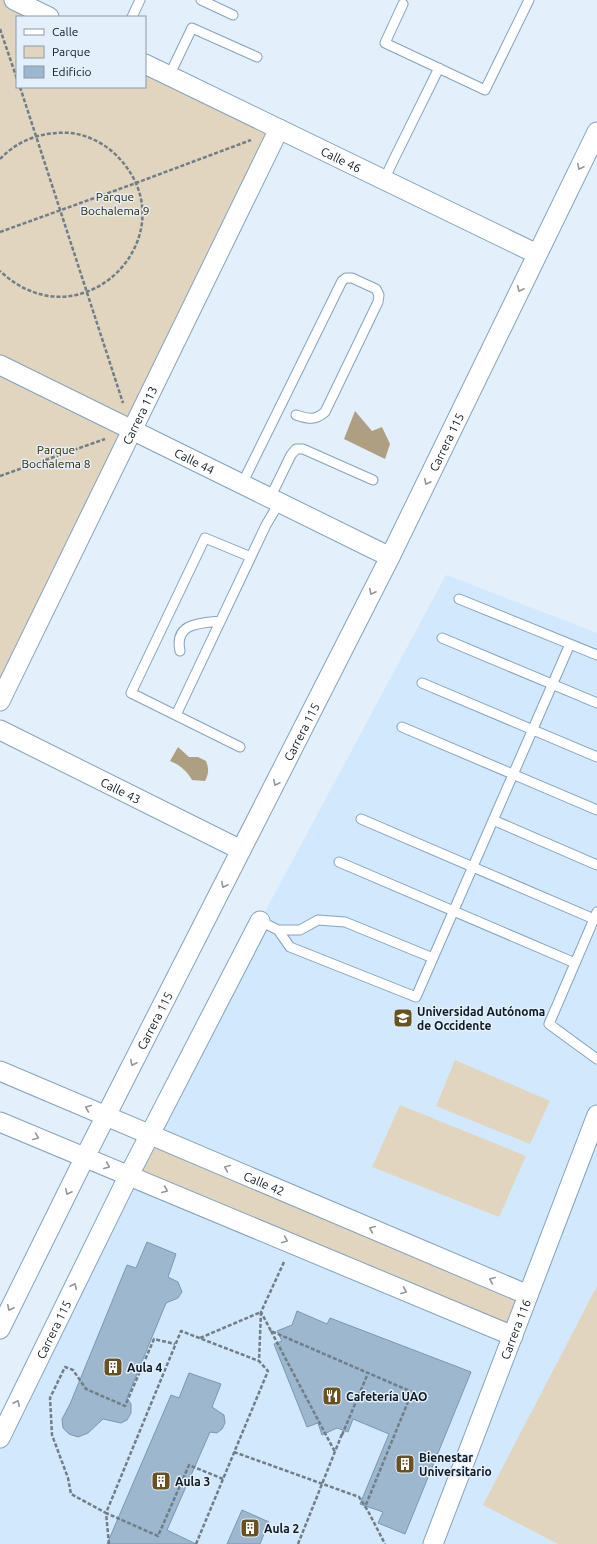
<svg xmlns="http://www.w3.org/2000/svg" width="597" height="1544" font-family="Ubuntu,sans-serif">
<rect width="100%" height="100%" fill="#e3effa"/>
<path fill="#d2e8fc" d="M446 575 597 633V1544H0V1438L149 1135 260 921Z"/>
<path fill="#e1d5bf" d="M0 0H14L49 17H17V87H145V64L279 129 0 701Z
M455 1060 550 1101 530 1144 436 1106Z
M400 1105 526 1156 499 1217 372 1167Z
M149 1135 528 1295 513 1336 129 1175Z
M597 1286V1544H558L483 1505Z"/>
<path fill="#af9f82" d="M355 411 372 431 382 427 390 444 385 459 344 439Z
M178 747 189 757H198L206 761C209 769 209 773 205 781L192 780C187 771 180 765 170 761Z"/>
<path fill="#9cb7ce" stroke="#7b97b1" d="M147 1242 176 1254 168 1277 178 1282 182 1292 178 1298 166 1303 127 1398 131 1404V1413L127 1420 121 1423 103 1419 88 1433 78 1437 69 1434 63 1428 62 1419 70 1404 127 1265 136 1268Z
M297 1311 327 1324 330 1318 471 1372 405 1534 378 1523 383 1512 360 1504 389 1434 353 1419 348 1432 337 1428 322 1435 318 1423 307 1427 274 1344 282 1341 277 1331 292 1325Z
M189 1373 221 1384 212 1407 224 1415 225 1423 222 1429 217 1433 210 1432 167 1530 196 1544H107L171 1395 179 1398Z
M242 1510 269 1522 260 1544H227Z"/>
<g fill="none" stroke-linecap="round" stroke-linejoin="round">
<defs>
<path id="service" d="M201 0 233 15
M403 4 385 43 485 90 529 0
M132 17 140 0
M169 76 192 28 257 57
M384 180 394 159 439 68
M242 484 342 281 346 278H352L376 289 379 295 378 302 325 412C314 421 309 419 296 415
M270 498 291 455 296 449H303L373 480
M459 599 597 655
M442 638 597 703
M180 651C174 623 200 623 220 621
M422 683 597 757
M176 715 266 525 279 503
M402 727 597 810
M240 747 131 693 205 538 251 557
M361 819 594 919
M493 820 597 865
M339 862 575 963
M597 912 549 1024 597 1059
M260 921 278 930H300L318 920 345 922 433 958
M278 930 290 947 416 997 570 644"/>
<g id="minor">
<path d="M14 0 49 17"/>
<path id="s1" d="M145 64 537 254"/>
<path id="s2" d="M0 365 390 557"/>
<path id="s3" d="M0 701 279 129"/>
<path id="s4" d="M0 730 241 850"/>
<path id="s5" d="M0 1071 528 1295"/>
<path d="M0 1122 513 1336"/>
<path id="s6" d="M0 1329 85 1157 390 557 597 132"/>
<path id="s7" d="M0 1438 129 1175 260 921"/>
<path id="s8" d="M433 1544 597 1115"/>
</g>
</defs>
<use href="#service" stroke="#85a2bc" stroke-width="11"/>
<use href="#minor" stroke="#85a2bc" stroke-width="21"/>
<path stroke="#717d87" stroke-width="2.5" stroke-dasharray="4 2" stroke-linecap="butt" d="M0 29 17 79
M20 87 123 403
M0 159C19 139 44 131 71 133 89 135 107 145 119 158 191 235 82 348 0 271
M0 232 136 183 251 140
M0 476 105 439
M284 1262 261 1312 271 1331 412 1392 365 1507
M271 1331 335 1452
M342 1435 368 1373
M234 1452 359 1497 368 1511 385 1544
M223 1479 189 1465 158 1536 106 1513 181 1331 259 1361
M109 1544 106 1513 71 1494 68 1478 52 1435 50 1398 65 1367 73 1370 86 1389 125 1406 154 1339 175 1344
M196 1544 268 1371 259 1361 261 1312 200 1338
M298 1544 342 1434"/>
<use href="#service" stroke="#fff" stroke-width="9"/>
<use href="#minor" stroke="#fff" stroke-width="19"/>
</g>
<defs><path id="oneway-chevron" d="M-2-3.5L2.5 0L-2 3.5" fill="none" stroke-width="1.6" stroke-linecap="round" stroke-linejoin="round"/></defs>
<g stroke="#93989c">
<use href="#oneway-chevron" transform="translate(580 167) rotate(116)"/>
<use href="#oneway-chevron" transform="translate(520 289) rotate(116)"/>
<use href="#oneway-chevron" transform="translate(427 482) rotate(116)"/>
<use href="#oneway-chevron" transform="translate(372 592) rotate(117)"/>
<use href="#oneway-chevron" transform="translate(276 783) rotate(117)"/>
<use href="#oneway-chevron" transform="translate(224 885) rotate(117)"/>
<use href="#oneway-chevron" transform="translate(133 1063) rotate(117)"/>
<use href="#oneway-chevron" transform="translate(88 1108) rotate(-157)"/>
<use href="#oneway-chevron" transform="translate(36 1137) rotate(22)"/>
<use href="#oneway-chevron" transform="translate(107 1166) rotate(23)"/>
<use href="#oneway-chevron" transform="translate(227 1168) rotate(-157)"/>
<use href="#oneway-chevron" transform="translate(165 1190) rotate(23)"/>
<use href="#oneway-chevron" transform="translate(68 1192) rotate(116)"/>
<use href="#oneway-chevron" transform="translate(372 1229) rotate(-157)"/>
<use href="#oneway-chevron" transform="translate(285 1240) rotate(23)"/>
<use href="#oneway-chevron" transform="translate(492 1280) rotate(-157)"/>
<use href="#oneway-chevron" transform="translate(74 1286) rotate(-64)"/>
<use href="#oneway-chevron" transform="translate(404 1291) rotate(23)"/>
<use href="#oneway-chevron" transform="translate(10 1308) rotate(116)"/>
<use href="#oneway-chevron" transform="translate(17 1403) rotate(-64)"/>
</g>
<defs>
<symbol id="university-square" viewBox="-11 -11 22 22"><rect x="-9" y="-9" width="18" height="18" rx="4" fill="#695121" stroke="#e3effa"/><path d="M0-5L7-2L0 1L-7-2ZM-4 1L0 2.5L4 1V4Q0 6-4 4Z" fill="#fff"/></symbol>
<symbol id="building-square" viewBox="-11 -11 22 22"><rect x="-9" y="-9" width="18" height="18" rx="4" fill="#695121" stroke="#e3effa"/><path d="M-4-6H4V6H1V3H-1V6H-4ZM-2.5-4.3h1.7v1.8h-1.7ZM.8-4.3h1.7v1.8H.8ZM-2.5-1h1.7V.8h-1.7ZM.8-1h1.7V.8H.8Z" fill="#fff"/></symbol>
<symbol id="restaurant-square" viewBox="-11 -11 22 22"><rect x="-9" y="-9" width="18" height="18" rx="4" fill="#695121" stroke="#e3effa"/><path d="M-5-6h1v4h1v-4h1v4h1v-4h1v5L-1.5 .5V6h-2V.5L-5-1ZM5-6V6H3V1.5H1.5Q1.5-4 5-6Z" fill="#fff"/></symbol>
</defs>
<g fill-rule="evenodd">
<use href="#university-square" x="392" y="1007" width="22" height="22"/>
<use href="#building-square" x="102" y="1356" width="22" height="22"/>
<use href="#restaurant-square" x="321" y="1385" width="22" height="22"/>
<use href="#building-square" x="394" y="1453" width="22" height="22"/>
<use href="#building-square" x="150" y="1470" width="22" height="22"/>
<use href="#building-square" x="239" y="1517" width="22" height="22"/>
</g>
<g text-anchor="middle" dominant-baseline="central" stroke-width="3" stroke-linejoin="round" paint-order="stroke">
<g font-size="12" fill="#0e1923" stroke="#e3effa">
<text stroke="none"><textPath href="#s1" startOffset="218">Calle 46</textPath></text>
<text stroke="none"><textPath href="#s3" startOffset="318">Carrera 113</textPath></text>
<text stroke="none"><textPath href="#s6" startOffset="993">Carrera 115</textPath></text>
<text stroke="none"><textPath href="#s2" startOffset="217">Calle 44</textPath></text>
<text stroke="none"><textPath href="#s6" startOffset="669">Carrera 115</textPath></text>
<text stroke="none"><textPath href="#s4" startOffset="135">Calle 43</textPath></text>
<text stroke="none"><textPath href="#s6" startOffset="345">Carrera 115</textPath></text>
<text stroke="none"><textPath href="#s5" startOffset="287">Calle 42</textPath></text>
<text stroke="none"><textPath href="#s7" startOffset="121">Carrera 115</textPath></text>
<text stroke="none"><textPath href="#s8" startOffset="230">Carrera 116</textPath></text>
</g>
<g font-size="12" fill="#382600" stroke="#e3effa">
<text x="115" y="196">Parque<tspan x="115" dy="14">Bochalema 9</tspan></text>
<text x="56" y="449">Parque<tspan x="56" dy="14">Bochalema 8</tspan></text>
</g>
<g font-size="12" font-weight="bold" fill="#0e1923" stroke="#e3effa" text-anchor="start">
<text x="417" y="1011">Universidad Autónoma<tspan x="417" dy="14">de Occidente</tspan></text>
<text x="127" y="1367">Aula 4</text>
<text x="346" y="1396">Cafetería UAO</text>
<text x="419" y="1457">Bienestar<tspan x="419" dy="14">Universitario</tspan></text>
<text x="175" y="1481">Aula 3</text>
<text x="264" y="1528">Aula 2</text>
</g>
</g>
<rect x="16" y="16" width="130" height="72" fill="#e3effa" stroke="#8e99a4"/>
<rect x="24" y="29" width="20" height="6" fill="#ffffff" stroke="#8e99a4"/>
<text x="52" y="36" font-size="12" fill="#0e1923">Calle</text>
<rect x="24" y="46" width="20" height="12" fill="#e1d5bf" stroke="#8e99a4"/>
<text x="52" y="56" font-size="12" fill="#0e1923">Parque</text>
<rect x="24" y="66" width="20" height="12" fill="#9cb7ce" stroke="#8e99a4"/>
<text x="52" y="76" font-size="12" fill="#0e1923">Edificio</text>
</svg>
